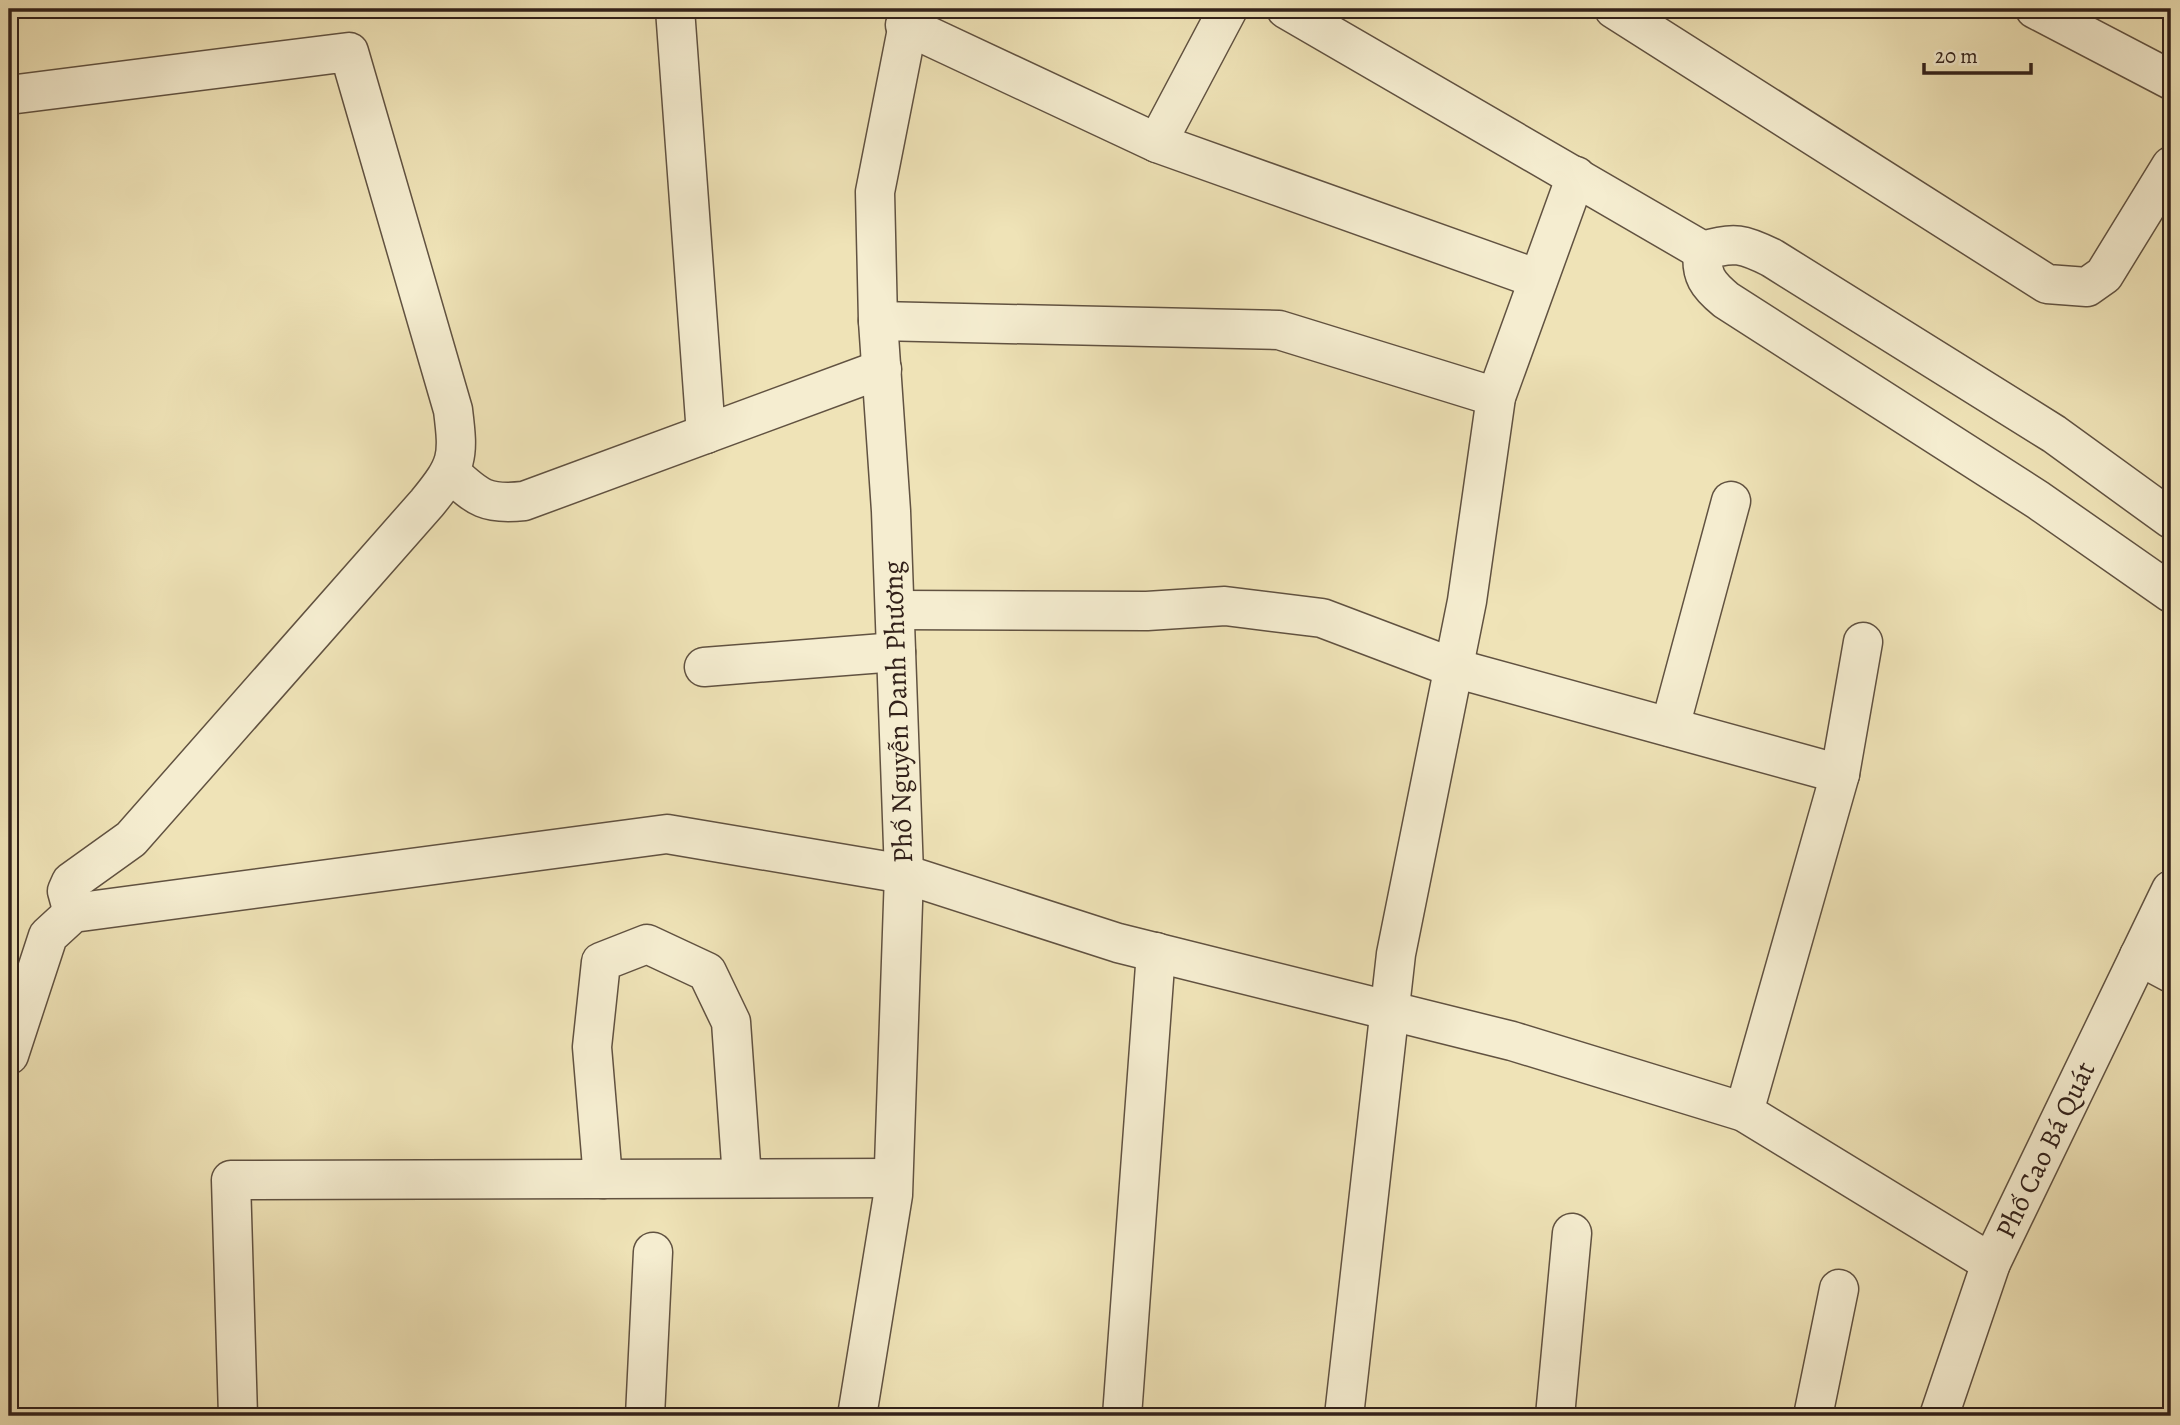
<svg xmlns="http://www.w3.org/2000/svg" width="2180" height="1425" font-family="Alegreya,serif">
<rect width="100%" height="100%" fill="#efe3b7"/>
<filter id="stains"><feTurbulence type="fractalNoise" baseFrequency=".00286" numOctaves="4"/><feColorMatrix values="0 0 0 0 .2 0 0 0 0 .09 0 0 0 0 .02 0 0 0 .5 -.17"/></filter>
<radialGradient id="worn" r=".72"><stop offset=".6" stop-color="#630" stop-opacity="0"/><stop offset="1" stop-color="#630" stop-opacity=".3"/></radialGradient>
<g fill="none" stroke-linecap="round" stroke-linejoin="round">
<defs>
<g id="minor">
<path d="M675 9 706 434"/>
<path d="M1286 9 1703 251"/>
<path d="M1614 9 2047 284 2087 287 2104 275 2171 166"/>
<path d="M2035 9 2171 80"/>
<path d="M905 25 1157 143 1538 279"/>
<path d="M9 95 349 52 453 410C459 458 458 465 427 503L131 839 71 882 67 891 73 913"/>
<path d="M1157 143 1228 9"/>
<path d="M878 321 1279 330 1496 397"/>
<path d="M452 474C478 498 486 505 524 501L882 369"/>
<path d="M895 610 1147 611 1225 606 1322 618 1454 668 1840 774"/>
<path d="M704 667 896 652"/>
<path d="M1670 727 1731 501"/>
<path d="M2139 956 2171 973"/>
<path d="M9 1055 48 936 73 913 667 834 904 874 1118 943 1512 1041 1744 1112 1991 1263"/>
<path d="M1744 1112 1840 774 1863 642"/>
<path d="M603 1179 592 1047 601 962 647 944 707 972 731 1022 742 1178"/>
<path d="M238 1416 231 1180 893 1178"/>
<path d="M645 1416 653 1252"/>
<path d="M857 1416 893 1195 904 874 891 511 878 321 875 192 911 9"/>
<path d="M1122 1416 1156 952"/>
<path d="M1344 1416 1396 954 1467 601 1496 397 1576 176"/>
<path d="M1555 1416 1572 1233"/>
<path d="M1813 1416 1839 1289"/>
<path id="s1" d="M1939 1416 1991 1263 2171 890"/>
</g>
<path id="tertiary" d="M2171 519 2054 434 1772 258C1744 244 1734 241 1703 251 1700 275 1708 285 1726 300L2038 500 2171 593"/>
</defs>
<use href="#minor" stroke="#615241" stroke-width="41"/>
<use href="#tertiary" stroke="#615241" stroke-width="41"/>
<use href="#minor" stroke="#f5edd0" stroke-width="38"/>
<use href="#tertiary" stroke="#f5edd0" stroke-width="38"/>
</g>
<g text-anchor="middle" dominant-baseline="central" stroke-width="6" stroke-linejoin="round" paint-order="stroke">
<g font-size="28" fill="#32211a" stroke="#f5edd0">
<text transform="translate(898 712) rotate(-92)">Phố Nguyễn Danh Phương</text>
<text stroke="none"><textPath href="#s1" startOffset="287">Phố Cao Bá Quát</textPath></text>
</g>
</g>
<rect width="2180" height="1425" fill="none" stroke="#efe3b7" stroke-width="35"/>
<rect x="10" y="10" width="2159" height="1404" fill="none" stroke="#32211a" stroke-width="3.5"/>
<rect x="18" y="18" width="2145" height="1390" fill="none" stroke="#32211a" stroke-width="2"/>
<path d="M1924 63v10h107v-10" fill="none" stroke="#32211a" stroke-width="3.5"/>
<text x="1935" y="63" font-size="21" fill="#32211a" stroke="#f5edd0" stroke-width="5" paint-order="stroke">20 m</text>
<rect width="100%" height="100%" filter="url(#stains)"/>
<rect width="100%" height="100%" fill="url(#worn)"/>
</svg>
